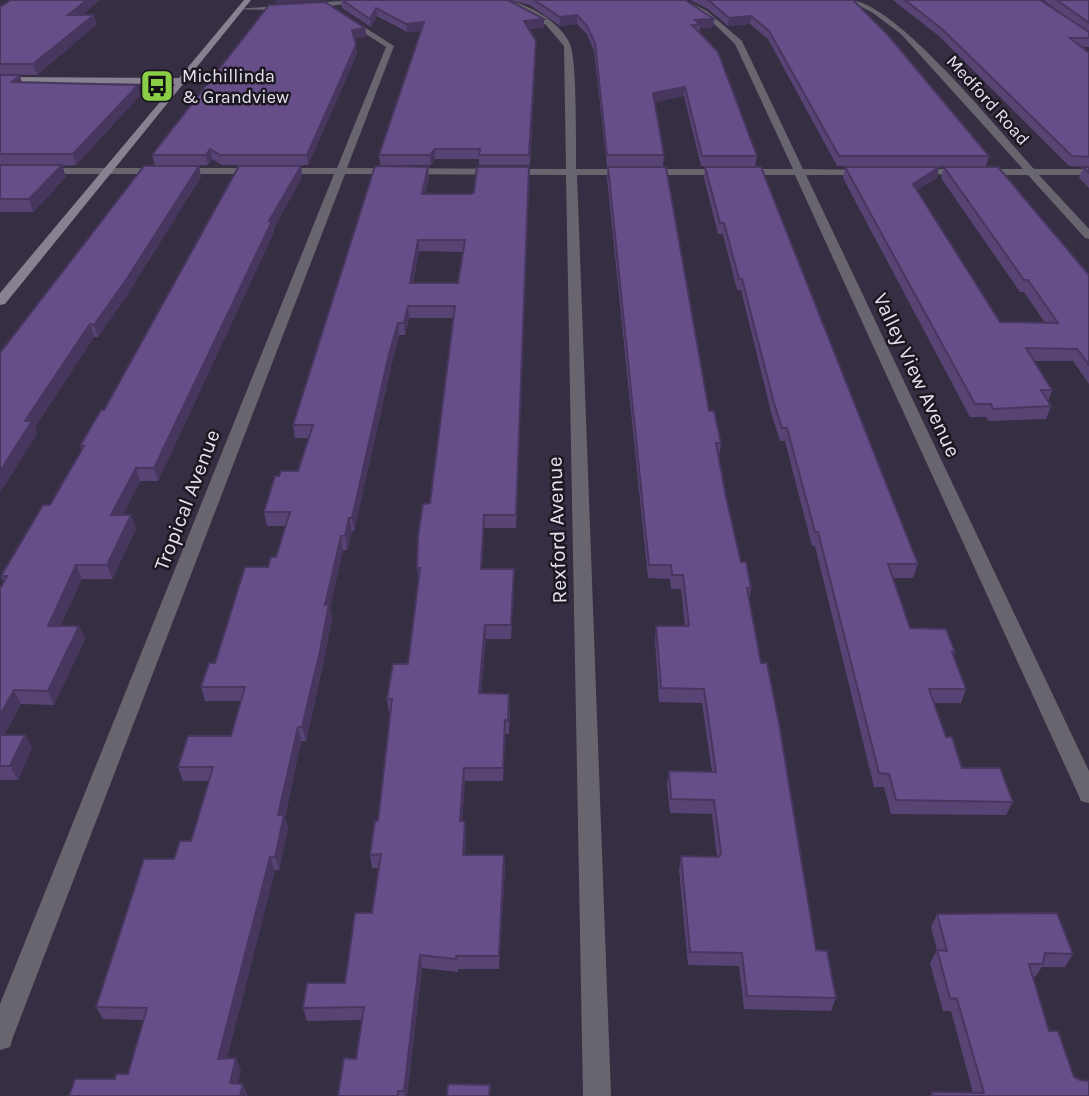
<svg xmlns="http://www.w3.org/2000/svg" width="1089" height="1096" font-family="Karla,sans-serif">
<rect width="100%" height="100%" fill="#362e42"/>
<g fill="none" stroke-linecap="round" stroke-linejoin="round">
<path fill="#69656f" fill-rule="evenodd" d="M353 0H374L293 11 237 9Z
M499 0C523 0 560 21 570 44 577 59 576 146 576 169H793L735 44 709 19 676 0H685L707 11 742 41 803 169 872 170V174L868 175H806L1089 771V803L1081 801 1078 794 795 175H577L611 1096H583L566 175 345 174 13 1037 10 1047 0 1050V1004L334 174H0V168H337L386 47 344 20 347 16 394 46 347 168 566 169 564 46 546 25Z
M849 0C894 0 1000 132 1034 169H1089V175H1039L1089 229V239L1085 238 1028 175 913 174V170L917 169H1023L901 34 873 13Z"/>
<path fill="#878190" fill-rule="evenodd" d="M244 0H251L5 304 0 305V293L175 84 0 83V77L179 78Z"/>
</g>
<path fill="#584375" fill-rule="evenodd" d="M11 0H100L82 15 97 24 37 75 0 74V7Z
M341 0 544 27 528 29 536 50 530 165H479V159H435L431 165H380L379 155 421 31 407 32 377 16 371 27 342 8Z
M509 0H685L713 27 700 28 699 33 757 156 755 166H701L684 96 654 102 664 155 663 166H607L594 51 587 34 577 24 560 26 530 5Z
M690 0H853L989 156 986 166H837L768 39 750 24 728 26 708 9Z
M893 0H1040L1078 25 1043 0H1089V47H1081L1089 53V188L1079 178 1083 167H1085L1069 166 940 37Z
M365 28 366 37 354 38 357 54 308 165H222L212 159 208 165H155L152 155Z
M0 75 22 82 140 95 76 165 62 166 66 177 33 212H0Z
M199 166 201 177 129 292 98 337H94L35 427 37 434 0 353Z
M301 166 302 177 274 228V232L158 481H140L122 515H131L136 529 112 579H82L60 626H79L85 639 54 705 21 704 4 735H25L32 748 18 780H0V589L4 582 1 576 50 505 82 450 80 446 104 410Z
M608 167 709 411 721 443 719 456 726 497 741 562 751 588 749 600 816 950 836 998 831 1011 744 1009 739 966 688 965 679 870 681 856 717 857 712 814 670 813 667 785 669 771 712 772 702 703 659 702 655 640 656 626H685L681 589H671L670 579 648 578 607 178Z
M705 167 918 564 913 578H893L910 628 955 652 954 655 966 689 961 703H934L946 737 962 768 1013 802 1006 815 891 814 884 787H874L815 546H812L785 441H780L772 416 741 290H737L723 234H718L704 178Z
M845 167H939L937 178 917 190 1000 322 1045 323 1024 292H1020L941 178 944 167 1089 275V384L1073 361H1034L1052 390 1048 401 1051 406 1046 419 989 421 986 417H970L843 178Z
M429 177 425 194H470L529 177 516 528H484L482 569H514V583L511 639H486L481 693 510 708 509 734H505L503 781H465L462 821H465L466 835 465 855H504L505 869 499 969H458V972L422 968 407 1096H338L356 1059 362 1020 307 1021 303 1008 345 983 372 913 379 868H372L370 855 378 821 391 713H389L387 699 408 664 418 580 417 568 430 503 454 318H409L405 335H399L391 367 354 531H352L347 550H343L330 608 332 618 323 665 306 741H301L285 818 288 828 279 870H275L227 1058 241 1070 115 1079 128 1074 144 1020 103 1019 96 1007 174 859 191 841 209 781H183L178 767 231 736 241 701H205L201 687 215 663 268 567 276 557 286 526H267L264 512 279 476 298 471 309 438H295L293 425ZM419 251 463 252 458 283H413Z
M937 914 1073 954 1065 967H1042L1035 977H1033L1049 1031 1074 1077 1089 1096H930L932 1092 973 1093 951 1011H943L930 963 937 950 931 927Z"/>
<path fill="#47375f" d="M87 0H100L71 24 68 15Z
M275 0H331L276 3Z
M376 8 377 16 371 27 370 19Z
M94 15 97 24 37 75 33 64Z
M577 15V24L560 26V17Z
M751 16 750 24 728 26 729 18Z
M544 19V27L524 29V21Z
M714 19 713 27 700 28V25L695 20Z
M424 22 425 30 407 32 406 24Z
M365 28 366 37 353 38 352 30Z
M536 41V50L530 165 529 155Z
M356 45 357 54 308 165 307 155Z
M20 75 23 86 12 82Z
M138 85 140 95 76 165 73 154Z
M685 87 684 96 652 103 653 93Z
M210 149 212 159 208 165 206 155Z
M435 149V159L431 165 430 155Z
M62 165 66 177 33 212 29 199Z
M199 166 201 177 129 292 98 337 94 325Z
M301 166 302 177 274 228V232L158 481 154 468 269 221Z
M428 167 429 177 423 205 422 194Z
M939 167 937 178 911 194 913 184Z
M529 177 516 528V515Z
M418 240 419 251 411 295 410 283Z
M408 306 409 318 405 335 404 323Z
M398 323 399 335 391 367 354 531 352 518 389 354Z
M90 324 94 337 35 427 37 434 0 493V471L25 421Z
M136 468 140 481 116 529 111 515Z
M131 515 136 529 112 579 107 565Z
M484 515V528L481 583V569Z
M349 518 352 531 347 550 345 536Z
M341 536 343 550 330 608 332 618 323 665 306 741 302 727 325 605Z
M76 565 82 579 54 640 48 626Z
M514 569V583L511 639V625Z
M485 625 486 639 480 707 479 693Z
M79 626 85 639 54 705 48 691Z
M14 690 21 704 0 743V715Z
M298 727 301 741 285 818 288 828 279 870 275 857 278 815Z
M25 735 32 748 18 780 10 766Z
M464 768 465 781 461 835 460 821Z
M465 821 466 835 464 869 463 855Z
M504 855 505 869 499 969V956Z
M270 857 275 870 224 1071 218 1059Z
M420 955 422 968 407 1096H405L404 1091Z
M236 1058 241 1070 236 1095 230 1083Z
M243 1084 248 1096H240Z"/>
<path fill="#664e88" stroke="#47375f" stroke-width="2" fill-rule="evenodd" d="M11 0H87L68 15H94L33 64H0V7Z
M342 0H508L544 19 524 21 536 41 529 155H479L480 149H435L430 155H379L424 22 406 24 376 8 370 19Z
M534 0H685L714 19 695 20 700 25H692L718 52 757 156H702L685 87 653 93 664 155H607L595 43 587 26 577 15 560 17Z
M708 0H853L888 35 989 156H839L769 31 751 16 729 18Z
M905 0H1040L1089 32V38H1070L1089 53V157L1072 156 942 29Z
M1057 0H1089V23Z
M325 2 365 28 352 30 356 45 307 155H220L210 149 206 155H152L269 5Z
M0 75H20L12 82 138 85 73 154H0Z
M0 165H62L29 199H0Z
M144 166H199L126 280 94 325 90 324 25 421H32L0 471V353Z
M239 166H301L269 221H272L154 468H136L111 515H131L107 565H76L48 626H79L48 691 14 690 0 715V589L7 576H1L43 505H50L84 446H80L101 410H104Z
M375 166 428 167 422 194H470L474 193 477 167H529L516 515H484L481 569H514L511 625H485L479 693 509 694 508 721 505 720 503 768H464L460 821H465L463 855H504L499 956H456V959L420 955 404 1091H398V1096H338L344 1058 356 1059 364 1007 303 1008 307 983H345L355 913H372L381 854 370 855 375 821H378L392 699H387L393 664H408L420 568H417L418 536 423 504 430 503 455 306H408L404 323H398L389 354 352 518H349L345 536H341L325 605 329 604 320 651 302 727H298L278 815H284L275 857H270L218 1059 236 1058 230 1083 243 1084 240 1096H69L75 1079H115L116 1074H128L147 1008 96 1007 144 859H174L180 841H191L213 767H178L188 736H231L245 687H201L209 663H215L245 567H268L271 557H276L290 512H264L275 476H279L281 471H298L313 425H293ZM418 240H465L458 283H410Z
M608 167H666L709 411H714L721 443H716L726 497 741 562H746L751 588H747L761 663H767L779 723 816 950 827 951 836 998 747 996 742 953 690 952 681 856 718 857 721 854 714 800 671 799 669 771 716 772 704 689 661 688 656 626H689L683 575H672L671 565H649Z
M705 167H761L918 564H888L910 628 946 629 955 652H952L966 689H929L946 737H952L962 768H1000L1013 802 896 800 889 774 879 773 818 532H815L787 428H782L774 403 742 279H739L724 223H720Z
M845 167H939L913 184 1000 322 1058 323 1028 280H1024L944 167H998L1089 275V365L1077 349 1026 348 1052 390H1041L1051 406 993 409 991 404H975Z
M1083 167H1089V173Z
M0 735H25L10 766H0Z
M1057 913 1073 954 1045 953 1043 964H1029L1049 1031H1058L1074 1077 1080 1080 1089 1081V1096H933L932 1092 984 1093 957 999 950 998 937 950 947 951 937 914Z
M448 1084 490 1085 489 1096H447Z"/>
<defs>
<symbol id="bus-square" viewBox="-11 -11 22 22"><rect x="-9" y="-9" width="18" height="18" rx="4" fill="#8ace47" stroke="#1c1821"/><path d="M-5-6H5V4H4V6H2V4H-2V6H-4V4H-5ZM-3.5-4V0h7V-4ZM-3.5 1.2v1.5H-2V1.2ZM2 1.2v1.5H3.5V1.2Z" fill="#111"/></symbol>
</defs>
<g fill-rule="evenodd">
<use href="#bus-square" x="138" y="67" width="38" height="38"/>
</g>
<g text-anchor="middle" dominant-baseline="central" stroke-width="5" stroke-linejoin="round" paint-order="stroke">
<g font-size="18" fill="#e6e1ee" stroke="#1c1821" text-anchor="start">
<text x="182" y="76">Michillinda<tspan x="182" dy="21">&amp; Grandview</tspan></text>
</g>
<g font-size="18" fill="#e6e1ee" stroke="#1c1821">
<text transform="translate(988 100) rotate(48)">Medford Road</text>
</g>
<g font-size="21" fill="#e6e1ee" stroke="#1c1821">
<text transform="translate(917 375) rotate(65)">Valley View Avenue</text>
<text transform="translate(187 500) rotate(-69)">Tropical Avenue</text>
<text transform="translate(557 530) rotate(-92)">Rexford Avenue</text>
</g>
</g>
</svg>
